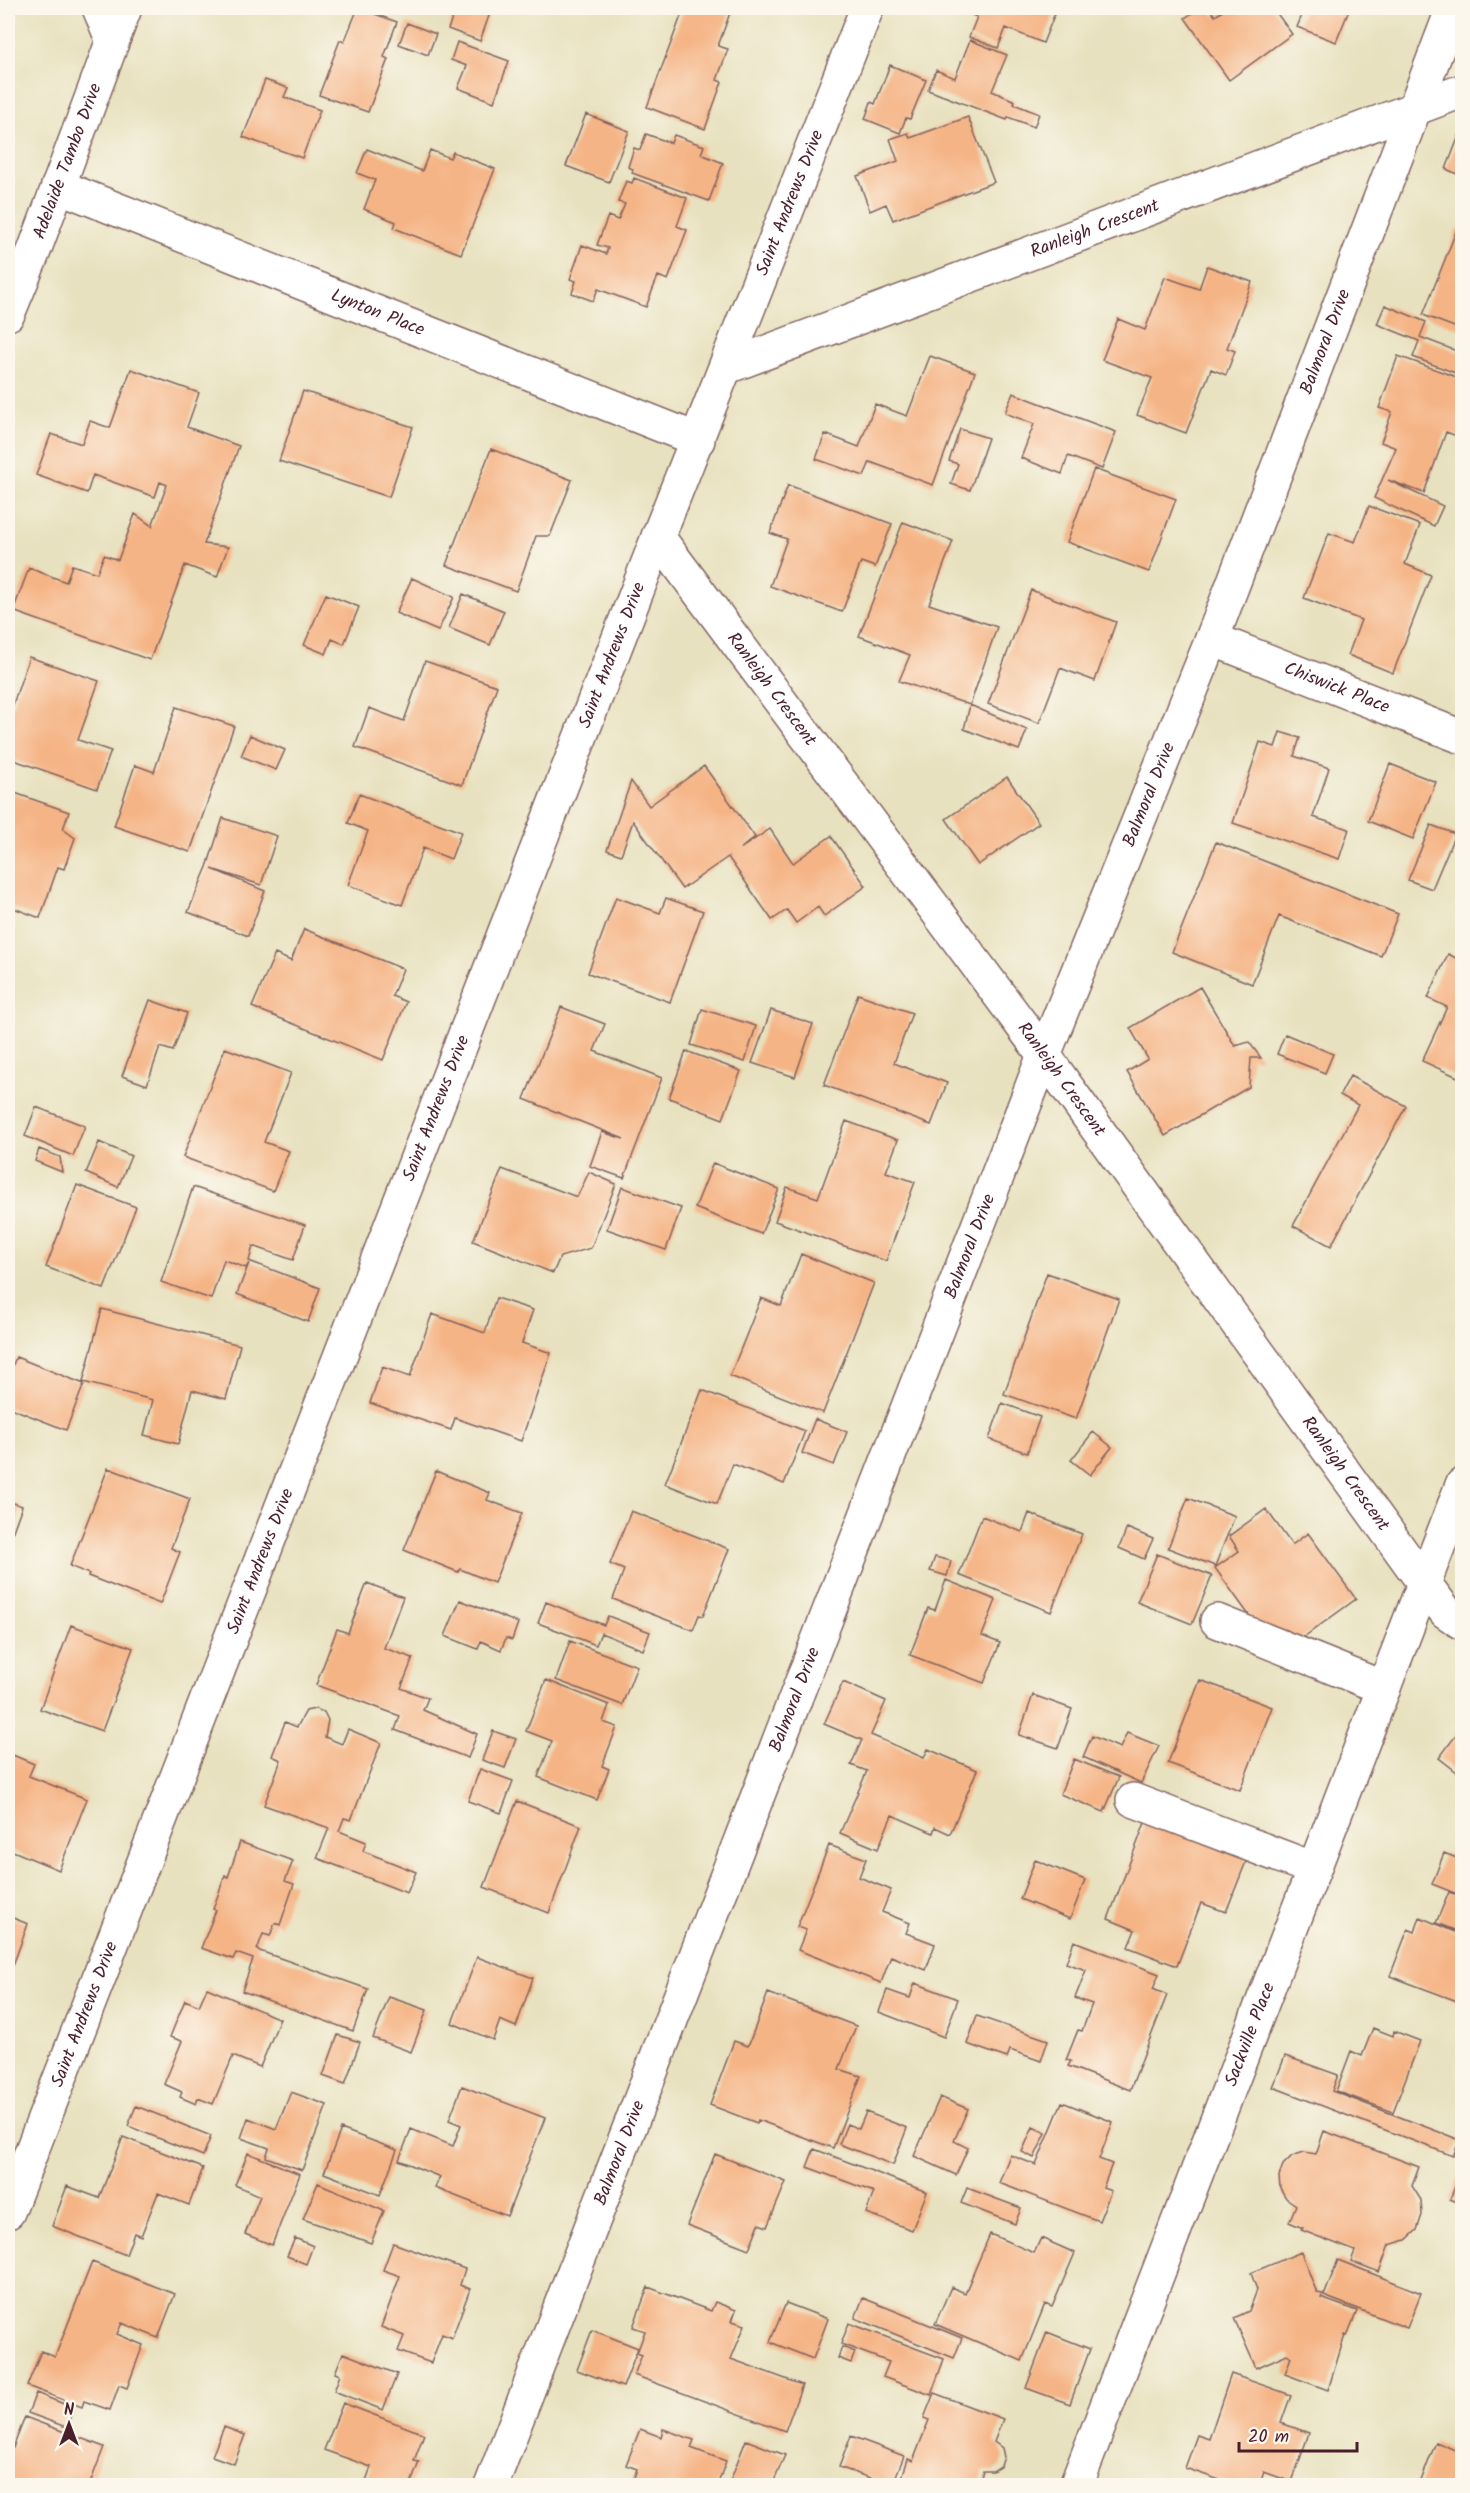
<svg xmlns="http://www.w3.org/2000/svg" width="1470" height="2493" font-family="Kalam,sans-serif">
<rect width="100%" height="100%" fill="#fbf7ec"/>
<filter id="ink" filterUnits="userSpaceOnUse"><feTurbulence type="fractalNoise" baseFrequency=".0167" numOctaves="2"/><feDisplacementMap in="SourceGraphic" scale="12" xChannelSelector="R" yChannelSelector="G"/><feConvolveMatrix kernelMatrix="1 2 1 2 8 2 1 2 1" color-interpolation-filters="sRGB"/></filter>
<filter id="wash" filterUnits="userSpaceOnUse"><feTurbulence type="fractalNoise" baseFrequency=".008" numOctaves="4" result="noise"/><feDisplacementMap in="SourceGraphic" scale="24" xChannelSelector="R" yChannelSelector="G"/><feGaussianBlur stdDeviation="1.35" result="paint"/><feColorMatrix in="noise" values="0 0 0 0 0 0 0 0 0 0 0 0 0 0 0 0 0 1.4 0 .05"/><feComposite in="paint" operator="in"/></filter>
<g filter="url(#wash)">
<rect width="100%" height="100%" fill="#e8e1bf"/>
<g id="blocks">
<path fill="#f5b485" d="M358 8 397 22 384 57 388 59 368 112 319 95 340 40 344 42Z
M456 8H474L490 13 480 41 448 29Z
M684 8H714L730 13 718 46 728 49 717 80 722 82 705 129 647 107Z
M975 8H1041L1055 13 1043 43 1006 28 998 48 969 37 977 17 972 15Z
M1200 8H1209L1215 16 1227 8H1273L1292 34 1229 80 1185 18Z
M1305 8H1350L1336 42 1297 27Z
M407 23 436 34 428 55 399 44Z
M970 40 1007 55 992 91 1015 101 1014 104 1039 114 1034 127 1008 117 1007 120 928 90 936 70 955 78Z
M457 42 509 61 494 102 458 88 467 66 451 60Z
M890 65 926 80 910 119 906 118 900 133 865 119 871 102 875 104Z
M265 80 288 88 284 97 320 110 302 158 243 137Z
M586 114 629 131 609 182 566 166Z
M968 117 994 182 893 220 886 204 870 211 857 176 898 161 890 139 908 133 910 138Z
M1462 128V176L1446 169Z
M646 134 671 143 674 135 704 146 701 154 723 163 709 201 632 173 633 169 628 167 634 148 640 150Z
M367 149 422 171 430 150 450 158 453 152 495 169 461 254 394 228 396 222 364 209 375 180 357 173Z
M634 178 687 198 677 226 687 230 668 280 658 276 646 307 598 289 593 301 572 293 576 281 570 279 582 245 606 254 608 248 597 245 608 216 618 220 625 204 618 202 626 181 632 183Z
M1457 229 1462 231V330L1423 315Z
M1207 266 1252 282 1227 348 1235 351 1226 375 1211 369 1186 433 1137 415 1152 378 1102 360 1118 319 1145 330 1165 277 1199 289Z
M1385 305 1426 322 1420 337 1462 353V363L1458 374 1413 357 1419 341 1377 324Z
M930 356 975 372 933 485 870 462 864 476 816 459 825 434 859 447 875 404 907 416Z
M1398 356 1462 379V438L1446 432 1424 493 1388 480 1443 506 1434 526 1374 498 1396 448 1381 442 1392 412 1379 408Z
M131 369 199 393 187 427 239 446 204 544 228 547 217 577 185 565 150 660 13 611 29 568 66 582 72 565 97 573 104 555 118 560 135 514 152 526 167 485 160 482 155 497 93 475 87 493 36 475 51 434 82 444 90 421 110 428Z
M303 391 413 427 389 497 279 461Z
M1013 393 1116 432 1102 469 1068 456 1062 474 1021 458 1034 424 1005 413Z
M960 429 988 438 970 490 951 484 958 464 949 461Z
M491 449 572 480 550 536H536L516 591 446 565Z
M1094 469 1176 499 1149 572 1067 542Z
M788 485 892 524 875 567 861 562 842 612 770 586 787 539 770 533Z
M1369 506 1420 525 1405 564 1431 575 1393 673 1348 655 1361 620 1304 598 1329 533 1355 542Z
M903 522 953 541 929 604 997 627 970 705 899 681 910 655 859 636Z
M412 578 454 597 438 631 396 613Z
M1031 590 1116 622 1095 681 1060 668 1039 723 988 704Z
M326 594 359 607 344 644 332 639 326 654 304 645Z
M463 594 504 611 490 645 449 628Z
M29 657 99 681 78 740 111 751 97 789 8 758V719Z
M425 661 497 686 462 785 355 747 369 708 404 721Z
M970 705 1027 730 1019 750 964 729Z
M176 707 234 726 190 852 114 826 135 765 154 772Z
M1280 732 1300 738 1294 756 1329 768 1313 817 1349 829 1339 859 1233 823 1260 742 1275 747Z
M250 735 285 750 276 770 241 756Z
M1390 764 1436 782 1413 839 1368 821Z
M704 766 755 837 740 849 770 829 793 863 831 836 866 886 824 916 818 907 796 923 787 910 772 920 728 857 682 889 633 821 621 855 607 850 631 781 649 806Z
M1007 777 1039 823 978 865 946 819Z
M12 792 69 812 63 829 75 838 64 869 58 867 40 918 8 906V806Z
M359 794 461 832 451 859 423 848 402 905 348 885 368 831 348 823Z
M223 818 277 836 261 885 212 869 265 891 248 936 188 912 207 867Z
M1431 825 1455 834 1432 889 1408 880Z
M1216 842 1398 914 1381 956 1279 916 1252 984 1172 952Z
M616 897 660 913 666 898 703 911 670 1002 588 973Z
M304 929 403 969 392 996 406 1002 383 1060 252 1007 275 954 291 961Z
M1448 954 1462 961V1079L1422 1061 1447 1007 1428 998Z
M1200 987 1235 1046 1249 1042 1261 1058H1251L1249 1087 1165 1136 1127 1072 1148 1059 1130 1028Z
M858 994 912 1013 894 1063 947 1083 931 1125 824 1085Z
M150 1000 187 1013 173 1051 160 1047 147 1085 122 1076Z
M561 1007 605 1024 594 1051 662 1078 624 1178 590 1166 602 1132 624 1139 524 1099Z
M702 1009 756 1026 745 1062 691 1045Z
M771 1010 813 1024 795 1077 752 1063Z
M1285 1034 1333 1054 1325 1073 1277 1054Z
M225 1048 291 1073 264 1142 289 1151 273 1191 183 1157Z
M686 1051 741 1071 723 1119 669 1098Z
M1350 1076 1406 1106 1331 1246 1293 1226 1358 1105 1340 1095Z
M36 1107 85 1126 73 1156 25 1136Z
M846 1121 898 1140 886 1172 915 1182 886 1261 775 1221 787 1187 818 1198Z
M99 1142 131 1156 118 1187 86 1173Z
M39 1149 60 1157 62 1172 35 1161Z
M713 1163 779 1189 761 1234 695 1208Z
M502 1169 577 1197 589 1172 616 1184 591 1248 560 1257 553 1273 473 1241Z
M77 1185 136 1207 104 1289 46 1267Z
M193 1187 305 1225 293 1260 253 1246 249 1261 320 1288 308 1322 237 1294 249 1263 246 1268 224 1260 211 1299 161 1282Z
M622 1187 681 1208 666 1250 607 1229Z
M801 1254 874 1283 823 1413 730 1376 761 1298 781 1306Z
M1047 1273 1119 1299 1076 1419 1004 1394Z
M496 1298 533 1310 522 1343 551 1353 521 1441 455 1418 451 1430 370 1403 382 1367 410 1377 432 1314 485 1333Z
M102 1309 240 1345 226 1399 192 1390 178 1444 144 1435 153 1400 83 1382Z
M16 1357 84 1384 66 1430 8 1407V1378Z
M702 1390 805 1431 784 1484 733 1464 717 1504 665 1484Z
M1002 1403 1040 1417 1027 1453 989 1439Z
M815 1419 847 1432 834 1465 802 1453Z
M1093 1432 1112 1447 1090 1475 1071 1460Z
M108 1468 190 1499 171 1548 180 1552 160 1604 88 1576 89 1574 70 1566Z
M436 1471 490 1493 487 1500 522 1513 494 1583 460 1569 458 1572 404 1550Z
M1188 1498 1235 1516 1215 1566 1168 1548Z
M8 1501 22 1506 8 1545Z
M1266 1509 1292 1545 1308 1533 1356 1599 1290 1647 1267 1640 1215 1568 1239 1551 1229 1536Z
M631 1511 729 1549 703 1616 699 1615 693 1630 613 1599 624 1570 610 1564Z
M1029 1513 1082 1534 1051 1612 959 1575 982 1516 1022 1532Z
M1127 1528 1153 1539 1144 1559 1119 1548Z
M1157 1554 1212 1576 1192 1624 1137 1602Z
M935 1557 951 1561 947 1576 930 1571Z
M946 1580 996 1600 982 1636 1000 1643 984 1683 910 1655 928 1608 935 1610Z
M367 1583 403 1597 384 1648 413 1658 401 1688 428 1698 423 1710 477 1734 468 1758 395 1730 400 1716 316 1685 337 1629 348 1633Z
M460 1600 518 1623 512 1640 506 1638 501 1650 481 1641 478 1649 445 1636Z
M546 1602 604 1625 608 1616 650 1632 643 1650 601 1633 596 1645 538 1623Z
M71 1625 133 1648 102 1731 40 1709Z
M570 1641 637 1666 622 1705 556 1680Z
M546 1680 609 1705 603 1722 617 1727 602 1766 609 1769 597 1800 538 1777 552 1741 526 1731Z
M1200 1680 1272 1707 1240 1790 1168 1763Z
M843 1682 886 1701 871 1735 924 1758 928 1749 977 1770 950 1834 935 1827 933 1833 892 1815 878 1849 840 1833 867 1771 851 1765 862 1740 824 1724Z
M1033 1695 1072 1709 1058 1748 1019 1735Z
M315 1709 324 1712 328 1720 325 1737 342 1744 348 1729 381 1743 351 1820 344 1818 339 1831 366 1842 363 1851 416 1872 407 1893 317 1858 329 1828 264 1805 281 1760 272 1756 285 1722 297 1727 306 1711Z
M1462 1727V1776L1439 1758Z
M493 1731 516 1739 505 1768 482 1760Z
M1127 1733 1159 1746 1141 1783 1083 1757 1092 1736 1120 1748Z
M8 1753 34 1764 29 1776 87 1799 59 1870 8 1849Z
M1074 1759 1119 1777 1104 1812 1060 1794Z
M480 1769 513 1781 501 1813 468 1801Z
M517 1801 581 1826 549 1913 484 1887Z
M1148 1815 1249 1854 1226 1912 1201 1903 1177 1966 1128 1947 1135 1930 1108 1919Z
M240 1842 293 1861 285 1881 294 1884 280 1925 275 1923 270 1936 263 1934 257 1950 368 1989 353 2031 242 1991 253 1959 236 1953 233 1959 201 1948 216 1910 213 1909 225 1875 228 1877Z
M829 1845 866 1859 859 1877 891 1890 882 1912 910 1923 906 1933 935 1944 926 1970 891 1956 881 1983 798 1950 806 1930 797 1927Z
M1444 1853 1462 1860V1896L1432 1884Z
M1035 1860 1085 1880 1070 1919 1020 1899Z
M1449 1892 1462 1897V1933L1436 1923Z
M8 1916 28 1924 8 1979Z
M1420 1917 1462 1935V1987L1457 2001 1390 1976 1408 1929 1415 1932Z
M1074 1941 1159 1974 1153 1989 1167 1995 1130 2090 1068 2066 1071 2061 1066 2060 1078 2030 1082 2031 1092 2004 1075 1998 1086 1970 1066 1963Z
M477 1957 533 1978 516 2027 500 2020 493 2040 452 2023Z
M915 1983 958 1999 944 2037 879 2012 887 1990 910 1998Z
M207 1988 280 2019 260 2067 233 2056 213 2104 198 2098 196 2104 180 2097 182 2092 164 2084 182 2041 170 2037 185 2000 199 2006Z
M768 1993 856 2026 839 2069 861 2076 833 2148 758 2120 757 2123 710 2105 734 2041 748 2046Z
M389 1997 427 2010 411 2052 373 2038Z
M977 2016 1048 2040 1041 2061 1010 2050 1007 2058 967 2044Z
M1373 2028 1393 2036 1394 2031 1420 2041 1393 2112 1336 2091 1351 2051 1362 2056Z
M338 2035 360 2042 345 2084 323 2076Z
M1285 2056 1338 2075 1332 2091 1460 2140 1453 2156 1273 2087Z
M462 2086 545 2118 507 2216 435 2188 440 2177 399 2160 411 2129 453 2146 461 2125 449 2120Z
M291 2092 327 2105 302 2170 266 2157 269 2148 241 2138 248 2118 276 2129Z
M940 2097 968 2109 954 2141 968 2148 956 2175 914 2156Z
M1062 2102 1113 2122 1099 2159 1112 2164 1103 2188 1111 2191 1099 2221 999 2183 1010 2155 1036 2165Z
M136 2106 211 2136 203 2156 128 2126Z
M866 2112 907 2128 893 2165 839 2144 847 2124 859 2129Z
M1033 2127 1046 2133 1034 2158 1022 2152Z
M341 2129 397 2150 380 2195 324 2173Z
M1324 2131 1419 2167 1412 2186 1421 2200 1422 2215 1417 2230 1406 2240 1389 2245 1379 2272 1351 2261 1355 2251 1301 2230 1303 2228 1289 2222 1296 2205 1286 2198 1280 2188 1279 2176 1283 2165 1292 2156 1304 2152 1316 2154Z
M123 2137 203 2168 189 2205 158 2193 141 2236 134 2233 126 2255 52 2226 67 2186 99 2198Z
M814 2149 927 2192 912 2230 866 2213 874 2192 807 2167Z
M248 2153 300 2174 272 2245 245 2234 260 2196 235 2185Z
M715 2154 786 2182 767 2227 759 2224 749 2249 687 2225Z
M1462 2169V2204L1450 2199Z
M318 2183 384 2211 371 2243 303 2219Z
M967 2188 1021 2208 1015 2224 961 2203Z
M990 2234 1034 2253 1041 2238 1075 2253 1052 2307 1045 2304 1022 2361 935 2324 951 2287 965 2293Z
M295 2238 313 2246 306 2264 287 2256Z
M393 2243 465 2269 460 2285 470 2289 452 2338 442 2334 431 2363 398 2351 404 2336 381 2327 400 2276 383 2270Z
M1301 2252 1317 2293 1323 2294 1321 2298 1357 2311 1347 2336 1345 2335 1328 2390 1285 2374 1291 2357 1287 2354 1256 2368 1234 2318 1249 2311 1257 2290 1251 2273Z
M1338 2260 1421 2293 1407 2328 1324 2296Z
M92 2262 175 2294 158 2338 122 2323 117 2334 143 2345 127 2388 119 2385 110 2410 84 2401 82 2407 27 2386 41 2351 55 2357Z
M648 2287 711 2311 715 2302 736 2310 732 2321 745 2325 731 2359 802 2385 785 2431 634 2375 642 2355 637 2353 645 2331 633 2327Z
M863 2298 962 2338 954 2358 855 2318Z
M786 2303 828 2319 813 2359 770 2342Z
M849 2323 944 2359 931 2395 883 2377 889 2362 841 2344Z
M592 2330 638 2348 623 2387 577 2370Z
M1047 2332 1090 2349 1070 2404 1026 2388Z
M842 2347 855 2352 851 2363 838 2358Z
M343 2353 397 2374 383 2410 334 2391 340 2375 335 2373Z
M1231 2374 1291 2395 1281 2423 1309 2433 1292 2482 1264 2472 1259 2486H1237L1185 2468 1197 2435 1209 2439Z
M36 2393 74 2408 66 2427 28 2413Z
M934 2393 1003 2419 994 2442 1002 2448 1004 2457 1001 2466 993 2471H983L978 2486H899L908 2459 913 2461 929 2420 924 2418Z
M343 2403 424 2434 414 2461 419 2462 410 2486H364L371 2467 324 2450Z
M25 2417 104 2447 89 2486H8V2445L13 2448Z
M224 2427 245 2435 234 2464 212 2456Z
M640 2429 661 2437 663 2429 694 2440 691 2448 726 2461 717 2486H631L637 2469 626 2465Z
M851 2436 904 2456 892 2486 839 2467Z
M746 2440 785 2455 772 2486H741L730 2481Z
M1436 2442 1462 2453V2486H1419Z"/>
</g>
</g>
<g filter="url(#ink)">
<use href="#blocks" fill-opacity="0" stroke="#81635f" stroke-width="1.5"/>
<g fill="none" stroke-linecap="round" stroke-linejoin="round">
<defs>
<g id="minor">
<path d="M99 8 112 39"/>
<path id="s1" d="M58 186 698 440"/>
<path id="s2" d="M727 367 1462 91"/>
<path id="s3" d="M658 537 1044 1055 1424 1583 1446 1612 1462 1623"/>
<path id="s4" d="M1212 639 1462 737"/>
<path d="M1217 1621 1384 1688"/>
<path d="M1133 1800 1314 1869"/>
<path id="s5" d="M8 2212 658 537 867 8"/>
<path id="s6" d="M491 2486 1044 1055 1212 639 1453 8"/>
<path id="s7" d="M1076 2486 1462 1485"/>
</g>
<g id="tertiary">
<path id="s8" d="M8 314 34 251 125 8"/>
</g>
</defs>
<use href="#minor" stroke="#81635f" stroke-width="36"/>
<use href="#tertiary" stroke="#81635f" stroke-width="36"/>
<use href="#minor" stroke="#fff" stroke-width="33"/>
<use href="#tertiary" stroke="#fff" stroke-width="33"/>
</g>
</g>
<g text-anchor="middle" dominant-baseline="central" stroke-width="4.5" stroke-linejoin="round" paint-order="stroke">
<g font-size="18" fill="#4a1f2b" stroke="#fbf7ec">
<text stroke="none"><textPath href="#s8" startOffset="164">Adelaide Tambo Drive</textPath></text>
<text stroke="none"><textPath href="#s5" startOffset="2156">Saint Andrews Drive</textPath></text>
<text stroke="none"><textPath href="#s2" startOffset="393">Ranleigh Crescent</textPath></text>
<text stroke="none"><textPath href="#s1" startOffset="344">Lynton Place</textPath></text>
<text stroke="none"><textPath href="#s6" startOffset="2301">Balmoral Drive</textPath></text>
<text stroke="none"><textPath href="#s5" startOffset="1670">Saint Andrews Drive</textPath></text>
<text stroke="none"><textPath href="#s4" startOffset="134">Chiswick Place</textPath></text>
<text stroke="none"><textPath href="#s3" startOffset="190">Ranleigh Crescent</textPath></text>
<text stroke="none"><textPath href="#s6" startOffset="1815">Balmoral Drive</textPath></text>
<text stroke="none"><textPath href="#s3" startOffset="676">Ranleigh Crescent</textPath></text>
<text stroke="none"><textPath href="#s5" startOffset="1184">Saint Andrews Drive</textPath></text>
<text stroke="none"><textPath href="#s6" startOffset="1329">Balmoral Drive</textPath></text>
<text stroke="none"><textPath href="#s3" startOffset="1162">Ranleigh Crescent</textPath></text>
<text stroke="none"><textPath href="#s5" startOffset="698">Saint Andrews Drive</textPath></text>
<text stroke="none"><textPath href="#s6" startOffset="843">Balmoral Drive</textPath></text>
<text stroke="none"><textPath href="#s5" startOffset="212">Saint Andrews Drive</textPath></text>
<text stroke="none"><textPath href="#s7" startOffset="484">Sackville Place</textPath></text>
<text stroke="none"><textPath href="#s6" startOffset="357">Balmoral Drive</textPath></text>
</g>
</g>
<rect width="1470" height="2493" fill="none" stroke="#fbf7ec" stroke-width="30"/>
<g transform="translate(69 2424)" stroke="#fbf7ec" stroke-width="4.5" paint-order="stroke">
<path d="M0-4.5L10 22L0 15L-10 22Z" fill="#4a1f2b"/>
<text y="-9" font-size="16" font-weight="bold" text-anchor="middle" fill="#4a1f2b">N</text>
</g>
<path d="M1239 2442v9h118v-9" fill="none" stroke="#4a1f2b" stroke-width="3"/>
<text x="1248" y="2442" font-size="18" fill="#4a1f2b" stroke="#fbf7ec" stroke-width="4.5" paint-order="stroke">20 m</text>
</svg>
